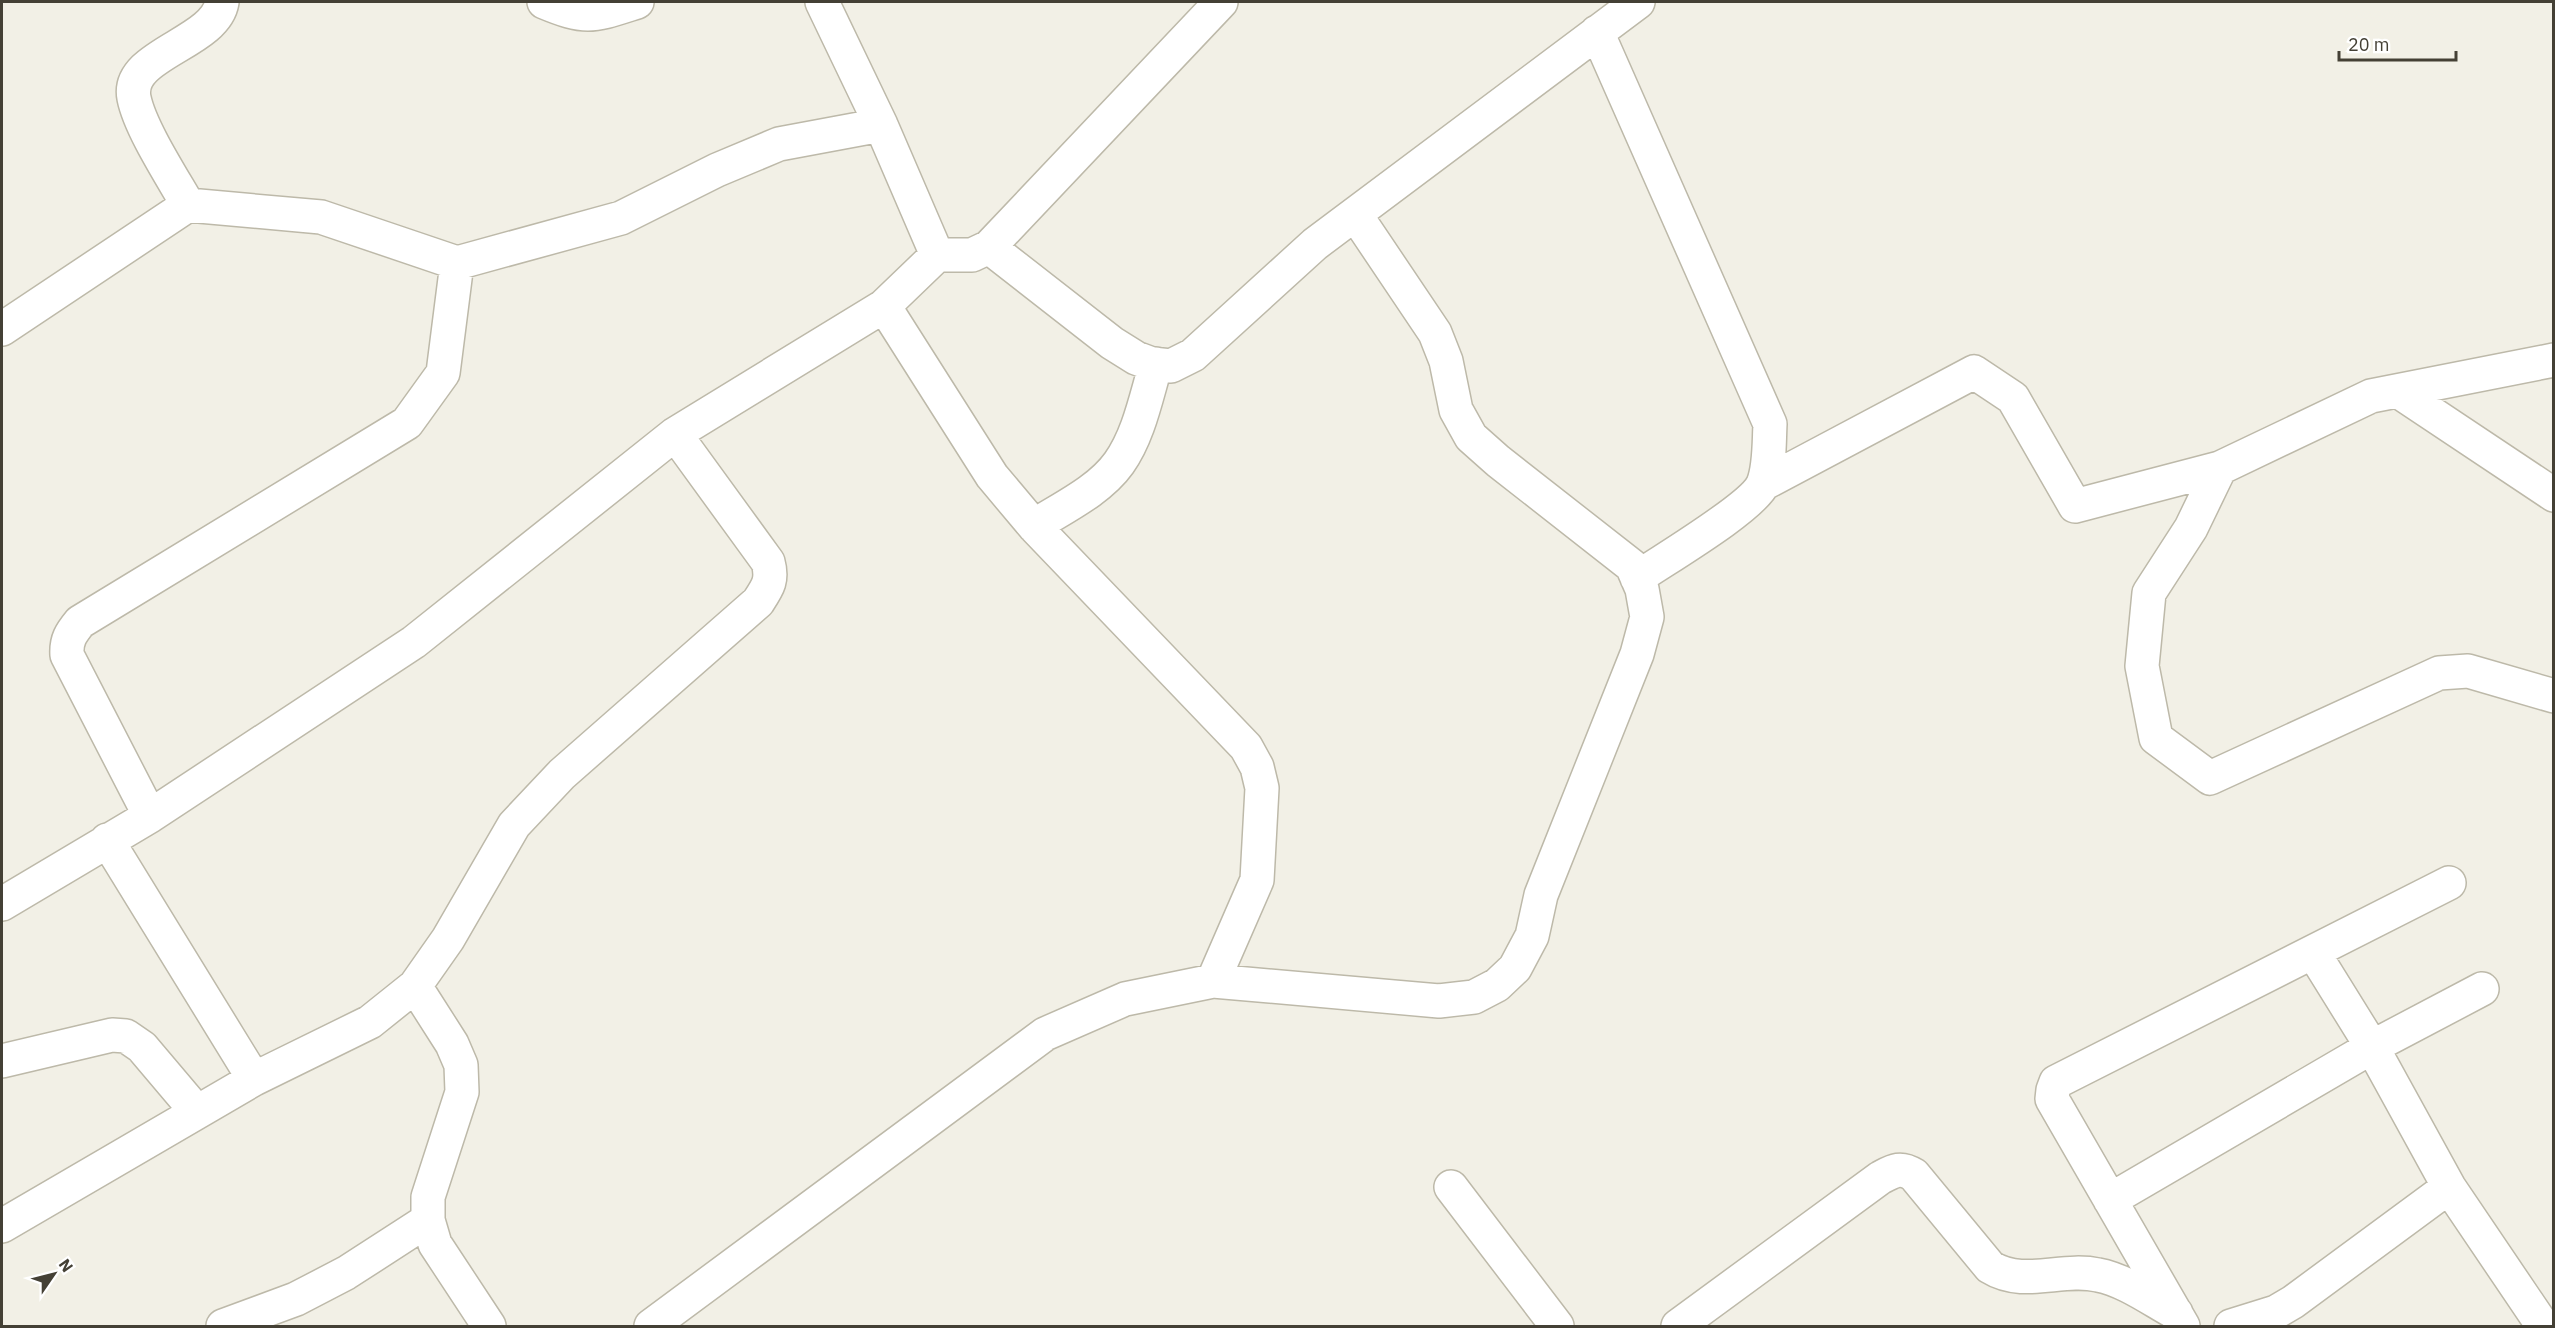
<svg xmlns="http://www.w3.org/2000/svg" width="2555" height="1328" font-family="'IBM Plex Sans',sans-serif">
<rect width="100%" height="100%" fill="#f2f0e6"/>
<g fill="none" stroke-linecap="round" stroke-linejoin="round">
<defs>
<path id="minor" d="M544 2C587 20 593 16 637 2
M822 2 881 125 937 255
M1597 32 1770 424C1769 442 1770 467 1763 484 1752 508 1663 560 1637 578
M188 205C172 177 140 128 134 98 125 54 215 44 222 2
M989 247 1112 343 1136 358 1152 364 1171 366 1193 355 1315 244 1638 2
M884 306 992 476 1034 526 1246 747 1257 767 1262 788 1257 880 1213 981
M2 329 188 205 321 217 457 263 621 218 717 170 779 144 881 125
M2398 391 2554 495
M2220 468 2191 528 2149 593 2142 666 2156 738 2210 778 2439 673 2468 671 2554 696
M1763 484 1974 372 2013 398 2075 506 2220 468 2371 396 2554 360
M1034 526C1062 508 1099 491 1119 463 1139 435 1146 397 1156 364
M150 816 67 655C66 640 71 633 80 622L407 423 443 373 457 263
M107 840 254 1079
M2 904 150 816 414 642 675 434 884 306 937 255H972L989 247 1221 2
M2313 952 2372 1047 2449 1187 2543 1326
M415 986 452 1044 461 1065 462 1092 428 1197V1220L435 1244 489 1326
M2 1061 112 1035 126 1036 142 1047 197 1112
M1451 1187 1557 1326
M2110 1200 2372 1047 2482 989
M2 1226 254 1079 370 1022 415 986 448 939 514 825 562 774 758 602C768 587 773 580 768 562L675 434
M223 1326 296 1299 346 1273 428 1220
M651 1326 1045 1034 1125 999 1213 981 1439 1001 1474 997 1497 985 1515 968 1532 936 1541 895 1637 654 1647 617 1642 589 1632 566 1498 461 1471 437 1456 410 1446 361 1435 333 1355 214
M1678 1326 1880 1178C1893 1171 1900 1166 1914 1175L1990 1267C2024 1288 2061 1267 2098 1275 2125 1280 2152 1300 2176 1313
M2183 1326 2052 1099 2053 1090 2056 1082 2449 883
M2231 1326 2276 1312 2293 1302 2449 1187"/>
</defs>
<use href="#minor" stroke="#bdb9a9" stroke-width="36"/>
<use href="#minor" stroke="#fff" stroke-width="33"/>
</g>
<rect width="2555" height="1328" fill="none" stroke="#444035" stroke-width="6"/>
<g transform="translate(54 1274) rotate(55)" stroke="#ffffff" stroke-width="4.5" paint-order="stroke">
<path d="M0-4.5L10 22L0 15L-10 22Z" fill="#444035"/>
<text y="-9" font-size="16" font-weight="bold" text-anchor="middle" fill="#444035">N</text>
</g>
<path d="M2339 51v9h117v-9" fill="none" stroke="#444035" stroke-width="3"/>
<text x="2348" y="51" font-size="18" fill="#444035" stroke="#ffffff" stroke-width="4.5" paint-order="stroke">20 m</text>
</svg>
